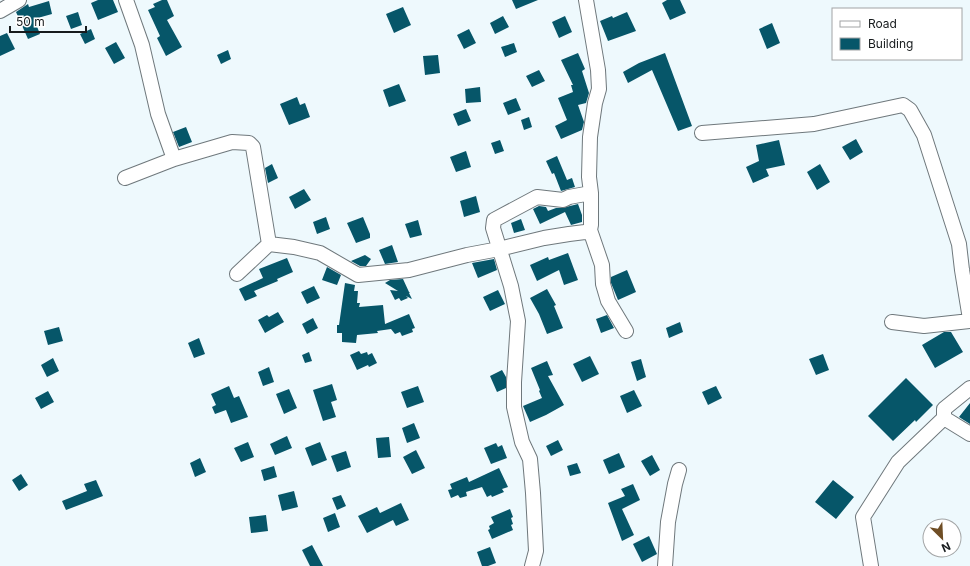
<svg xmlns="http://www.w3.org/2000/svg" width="970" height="566" font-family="Inter,sans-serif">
<rect width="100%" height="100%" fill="#eef9fd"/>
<path fill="#065669" d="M98 0H113L118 12 98 20 91 3Z
M162 0H167L174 16 167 20 182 47 166 56 157 38 160 36 148 10 155 7 153 4Z
M512 0H538L516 9Z
M667 0H680L686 13 670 20 662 3Z
M49 1 52 14 34 19 40 34 28 39 16 12 28 4 29 7Z
M403 7 411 25 394 33 386 14Z
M78 12 82 25 71 29 66 16Z
M627 12 636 31 608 41 600 21 612 16 613 18Z
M503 16 509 27 495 34 490 23Z
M565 16 572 32 559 38 552 22Z
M772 23 780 43 767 49 759 29Z
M91 29 95 39 85 44 80 34Z
M469 29 476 43 464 49 457 35Z
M7 33 15 49 0 56V36Z
M116 42 125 58 114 64 105 48Z
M514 43 517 52 505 57 501 47Z
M228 50 231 59 221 64 217 55Z
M578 53 585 69 582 71 589 93 586 103 578 105 584 122 582 130 561 139 555 126 567 120 558 98 573 92 571 85H573L561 60Z
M665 53 692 126 678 131 652 70 628 83 623 72 639 63Z
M438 55 440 73 425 75 423 56Z
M539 70 545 81 532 87 526 76Z
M399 84 406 101 389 107 383 90Z
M480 87 481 102 466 103 465 89Z
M297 97 300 105 305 103 310 117 289 125 280 104Z
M516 98 521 110 508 115 503 103Z
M466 109 471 121 458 126 453 114Z
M529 117 532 127 524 130 521 120Z
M186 127 192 142 179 147 173 132Z
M856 139 863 152 850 160 842 147Z
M500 140 504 151 495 154 491 143Z
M779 140 785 165 766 169 769 176 753 183 746 167 759 161 756 145Z
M466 151 471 167 456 172 450 157Z
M557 156 567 180 572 178 575 187 561 191 554 173 552 174 546 161Z
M272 164 278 178 268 183 265 168Z
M820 164 830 182 817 190 807 172Z
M304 189 311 200 295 209 289 197Z
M476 196 480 212 464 217 460 201Z
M578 204 582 215V222L571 225 565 212 540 224 533 209 539 206 546 207 548 211 556 208H562Z
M326 217 330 229 317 234 313 222Z
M363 217 370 234V238L356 243 347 223Z
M521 219 525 230 514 233 511 223Z
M418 220 422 235 410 238 405 224Z
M392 245 398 262 385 264 379 250Z
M568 253 578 280 564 285 559 270 537 281 530 265 548 257 549 260Z
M365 255 371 259 366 266H360L351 261Z
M287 258 293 272 277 279 278 281 254 291 257 296 245 301 239 289 263 278 259 269Z
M494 259 497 270 478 278 472 263Z
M327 267 341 275 337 285 322 280Z
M627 270 636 292 618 300 611 283V277Z
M403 279 409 292H410L409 293 412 299 406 296 408 298 401 301 399 298 395 300 390 290 398 291 385 283 390 280Z
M345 283 355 285 354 291H358L357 303H360L359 307 383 305 385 324 409 314 415 328 412 329 413 332 402 336 400 332 395 334 391 329 377 331 378 333 357 335 356 343 342 342V333H337V325H339Z
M314 286 320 298 307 304 301 292Z
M547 289 556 305 554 306 563 328 547 334 539 314 530 298Z
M498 290 505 304 490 311 483 297Z
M278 312 284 322 265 333 258 320 267 315 269 317Z
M607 315 614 328 601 333 596 319Z
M313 318 318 328 307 334 302 324Z
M680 322 683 332 669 338 666 328Z
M59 327 63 341 48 345 44 331Z
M944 332H951L963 352 935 368 922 345Z
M199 338 205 354 194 358 188 343Z
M359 351 361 354 367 352 368 355 372 353 377 363 369 367 368 365 357 370 350 355Z
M309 352 312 361 305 363 302 355Z
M823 354 829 370 816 375 809 359Z
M590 356 599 374 582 382 573 364Z
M53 358 59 371 47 377 41 365Z
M641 359 646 377 637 381 631 362Z
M547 361 553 375 548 376 564 405 546 415 530 422 523 406 542 398 539 391 540 390 531 368Z
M269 367 274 382 263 386 258 372Z
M502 370 506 377V388L497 392 490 376Z
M906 378 933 405 916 422 915 420 893 441 868 416Z
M332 384 337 400 331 402 336 417 323 421 313 390Z
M229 386 234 398 239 396 248 417 231 423 226 410 215 414 212 407 216 405 211 394Z
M418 386 424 402 407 408 401 392Z
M716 386 722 398 708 405 702 392Z
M289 389 297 408 284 414 276 394Z
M634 390 642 406 627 413 620 396Z
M48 391 54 402 41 409 35 398Z
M970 403V424L959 417Z
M414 423 420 438 407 443 402 428Z
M287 436 292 448 275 455 270 444Z
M389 437 391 457 378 458 376 438Z
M558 440 563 450 551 456 546 446Z
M248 442 254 457 241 462 234 448Z
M320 442 327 460 312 466 305 448Z
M496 443 498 447 502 445 507 458 491 464 484 448Z
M416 450 425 468 412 474 403 457Z
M346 451 351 467 337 472 331 456Z
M619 453 625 467 609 474 603 460Z
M652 455 660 470 650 476 641 461Z
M200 458 206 472 195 477 190 463Z
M577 463 581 473 570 476 567 466Z
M274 466 277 477 264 481 261 470Z
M499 468 508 487 502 489 504 492 492 497 491 495 487 497 482 487 466 492 467 496 460 498 458 495 451 498 448 490 452 489 450 484 467 477 469 482Z
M21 474 28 485 19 491 12 480Z
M96 480 103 496 66 510 62 501 87 491 84 484Z
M833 480 854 497 836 519 815 502Z
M633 484 640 500 622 509 634 535 622 541 608 503 625 496 621 489Z
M294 491 298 507 282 511 278 495Z
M341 495 346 506 337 510 332 498Z
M401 503 409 520 396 526 393 520 367 533 358 516 377 507 380 513Z
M510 509 513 517 511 518 513 524 511 525 513 530 492 539 488 530 490 529 489 526 494 523 491 517Z
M335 513 340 527 328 532 323 518Z
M266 515 268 531 251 533 249 517Z
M649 536 657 554 642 562 633 544Z
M312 545 323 566H310L302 550Z
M490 547 496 563 488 566H482L477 552Z"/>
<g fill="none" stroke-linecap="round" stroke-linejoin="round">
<defs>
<path id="minor" d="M126 0 142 45 158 114 174 159
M0 11 19 0
M702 133 814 124 903 105 910 110 924 135 959 244 962 270 970 319
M125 178 174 159 232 142 249 143 253 147 269 244
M590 230 602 265 603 284 608 301 626 331
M269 244 294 247 320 253 358 275 409 270 467 255 499 249 544 238 569 234 585 232 590 230 591 225V193
M237 274 269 244
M892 322 924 326 970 321
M944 418 970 434
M532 566 536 551 533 493 530 459 522 442 514 407V382L518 321 511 286 493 228 494 220 537 197 563 200 569 197 591 193 589 177 590 137 595 103 599 89 598 70 586 0
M665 566 668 522 675 484 679 470
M871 566 863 517 898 462 944 418V409L970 388"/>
</defs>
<use href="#minor" stroke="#6f787c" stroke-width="16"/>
<use href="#minor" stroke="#fff" stroke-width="14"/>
</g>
<rect x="832" y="8" width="130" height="52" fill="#ffffff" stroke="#a2a4a5"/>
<rect x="840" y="21" width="20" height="6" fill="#ffffff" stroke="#a2a4a5"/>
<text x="868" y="28" font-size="12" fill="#171b1d">Road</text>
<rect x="840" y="38" width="20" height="12" fill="#065669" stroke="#a2a4a5"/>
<text x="868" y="48" font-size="12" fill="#171b1d">Building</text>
<g transform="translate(942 538) rotate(156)"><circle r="19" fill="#ffffff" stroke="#a2a4a5"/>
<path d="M0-3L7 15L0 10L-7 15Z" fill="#6f4e25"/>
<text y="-6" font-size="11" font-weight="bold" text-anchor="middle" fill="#171b1d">N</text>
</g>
<path d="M10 26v6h76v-6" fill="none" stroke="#171b1d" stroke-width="2"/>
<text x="16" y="26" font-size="12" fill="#171b1d" stroke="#ffffff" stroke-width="3" paint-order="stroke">50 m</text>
</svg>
